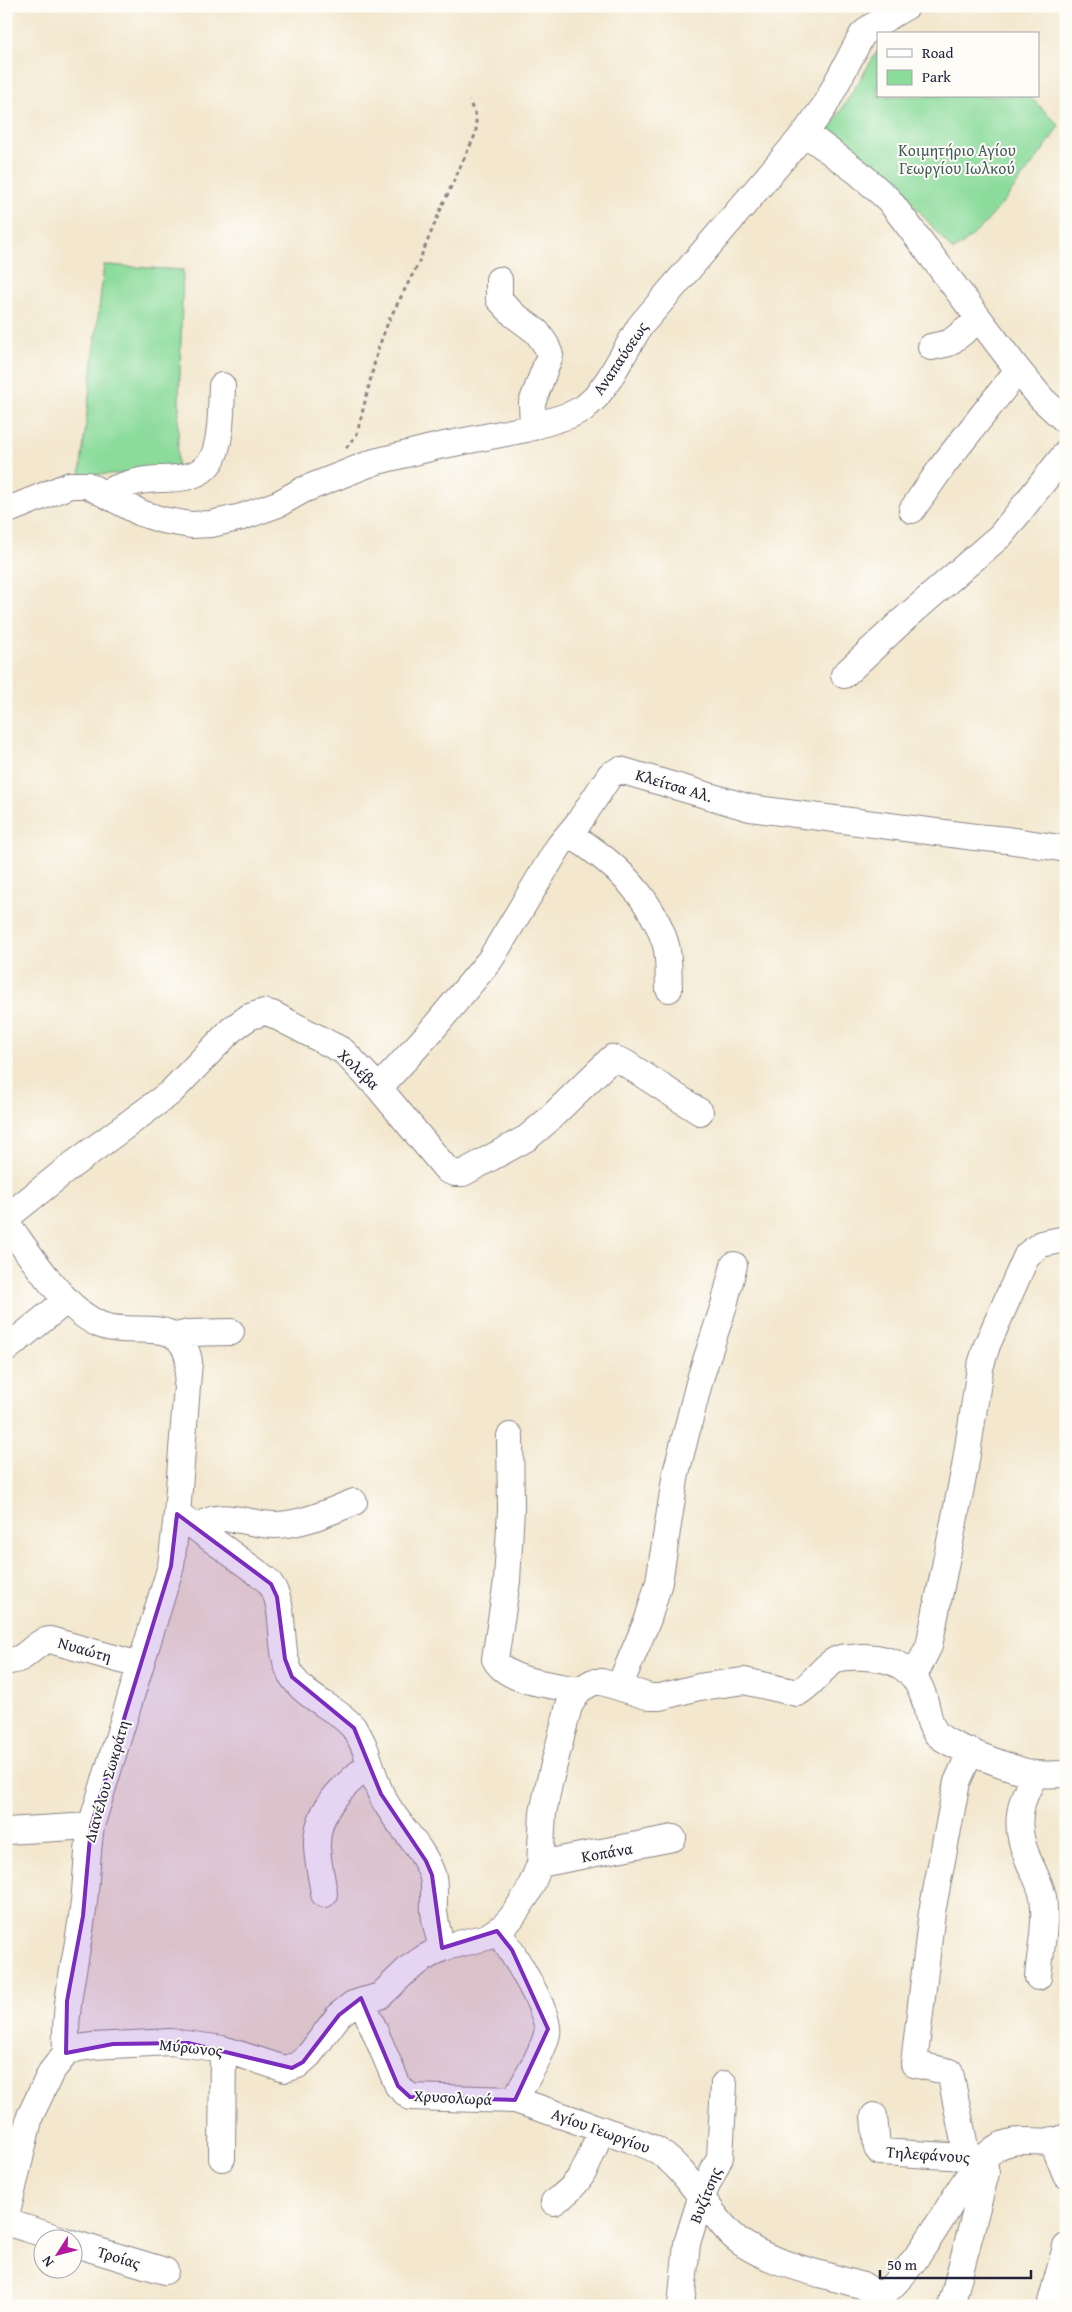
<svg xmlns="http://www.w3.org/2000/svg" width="1072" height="2312" font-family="'Gentium Book Plus',serif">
<rect width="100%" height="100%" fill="#fdfcf7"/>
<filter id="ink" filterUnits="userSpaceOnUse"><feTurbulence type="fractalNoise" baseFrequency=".02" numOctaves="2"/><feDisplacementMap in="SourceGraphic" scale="10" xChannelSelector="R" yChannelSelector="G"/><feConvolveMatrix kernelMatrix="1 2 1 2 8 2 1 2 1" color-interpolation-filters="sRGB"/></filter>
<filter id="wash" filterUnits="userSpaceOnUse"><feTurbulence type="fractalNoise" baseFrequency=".0096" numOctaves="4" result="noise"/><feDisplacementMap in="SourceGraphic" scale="20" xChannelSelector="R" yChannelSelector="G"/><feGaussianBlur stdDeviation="1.12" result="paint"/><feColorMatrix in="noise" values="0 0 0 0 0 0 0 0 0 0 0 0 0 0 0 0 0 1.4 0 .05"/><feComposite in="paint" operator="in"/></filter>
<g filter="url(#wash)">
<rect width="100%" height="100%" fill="#f3e7ce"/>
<path fill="#8bdb9b" stroke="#567e6b" d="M878 50V96H1029L1059 125C1048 145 1035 161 1021 179 1001 206 981 232 953 251L909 199 826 130 835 120Z
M104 265 183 270 177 472 80 475Z"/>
</g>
<g filter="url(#ink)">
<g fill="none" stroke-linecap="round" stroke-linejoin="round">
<defs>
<path id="minor" d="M805 133 859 173 889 200 1018 370 1042 399 1066 421
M499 280V299L513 314 537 332 546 345 550 355 532 403 533 427
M931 347 949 343 979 320
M103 493C115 489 127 483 140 481 163 476 195 485 211 461 222 444 221 406 222 386
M912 510 944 464 1018 370
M6 511 70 485H87L141 513 162 520 191 525 211 524 242 517 278 504 303 490 374 462 439 446 526 429 570 415 584 408 596 397 609 379 640 326 805 133 824 107 862 35 871 27 907 6
M844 675 902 621 1001 535 1066 453
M569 834C610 859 650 895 665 942 670 956 668 974 669 989
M379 1088 431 1031 490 960 559 846 579 822 610 775 620 770 750 808 975 837 1007 840 1066 849
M6 1218 71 1166 170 1093 232 1029 249 1017 264 1012 272 1014 343 1051 379 1088 447 1170 455 1173H463L527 1138 546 1122 612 1058 625 1063 700 1112
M6 1222C29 1253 65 1311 101 1325 134 1338 180 1313 189 1361L177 1514 171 1566 91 1826C86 1857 87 1887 82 1917 75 1967 64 2002 66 2053
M176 1336 188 1333 231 1332
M6 1349 67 1300
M510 1436 511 1509 507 1581 495 1659C507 1683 555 1685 579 1690
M177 1514 266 1579C290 1602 275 1648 292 1676 306 1699 336 1707 353 1727 368 1746 371 1773 381 1794 394 1822 421 1844 432 1874 436 1886 433 1899 434 1911 435 1924 439 1936 442 1948
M198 1529C216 1507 251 1526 276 1525 304 1524 329 1512 354 1502
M6 1661C28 1662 32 1642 50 1640L139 1665
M914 1676 929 1646 965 1467 980 1368 987 1345 1027 1255 1041 1244 1066 1239
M619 1687 648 1619 659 1582 676 1473 700 1379 724 1305 734 1265
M1036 1774C1019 1800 1014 1825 1026 1854 1031 1869 1040 1881 1043 1897 1047 1923 1040 1951 1038 1977
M6 1831 91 1826
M540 1864 673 1838
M324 1894C322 1879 318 1864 317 1848 315 1810 343 1786 370 1764
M497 1931C510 1948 552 2014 547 2034 541 2057 525 2080 515 2100 551 2112 587 2124 623 2137 634 2141 648 2145 658 2151 689 2172 705 2208 731 2234 759 2262 826 2275 864 2286L874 2293 880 2306
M362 2001 398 2086 410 2097 515 2100
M874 2116 877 2148 880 2152 983 2158 986 2173 951 2306
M1052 2140 1066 2175
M967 2157 950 2072 914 2064 932 1912 957 1782 971 1751
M222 2158 223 2049
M554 2202C585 2182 589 2161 601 2129
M6 2217 30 2116 51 2072 66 2053 78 2048 93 2046 171 2042 223 2049 285 2069 298 2065 309 2055 339 2015 353 2004 380 1996 408 1969 424 1958 442 1948 487 1937 504 1926 512 1917 528 1893 540 1864 543 1813 549 1784 569 1706 579 1690 593 1682H602L650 1697H660L699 1687 744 1681 797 1693C814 1685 823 1663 841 1658 848 1656 857 1657 864 1657 894 1658 915 1668 924 1698 928 1710 928 1725 937 1734 948 1746 1018 1771 1035 1774 1045 1775 1056 1774 1066 1774
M6 2222 63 2240
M72 2243 165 2271
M878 2299C907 2275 926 2244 946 2212 959 2190 972 2167 992 2151 1017 2131 1045 2149 1066 2137
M681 2306 687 2243 701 2198 720 2157 724 2084
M1050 2306 1066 2247"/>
</defs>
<use href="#minor" stroke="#8a8484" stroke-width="28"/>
<path stroke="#8a8484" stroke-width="3" stroke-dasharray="4 4" stroke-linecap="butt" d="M346 448 357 434 378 349 389 320 417 266 443 204 476 133V116L469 101"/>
<use href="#minor" stroke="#fff" stroke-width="26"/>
</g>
</g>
<path fill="#7b2cbf" fill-opacity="0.2" stroke="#7b2cbf" stroke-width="4" stroke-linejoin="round" d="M177 1514 271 1584 277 1597 285 1659 292 1677 354 1728 381 1794 426 1861 432 1875 442 1948 497 1931 512 1950 548 2029 515 2100 410 2097 398 2086 361 1998 339 2015 303 2062 292 2068 188 2043 113 2044 66 2053 67 2001 83 1916 91 1826 171 1566Z"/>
<g text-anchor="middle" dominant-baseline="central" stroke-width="4" stroke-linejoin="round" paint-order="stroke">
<g font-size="16" fill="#425a58" stroke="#fdfcf7">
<text x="957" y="150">Κοιμητήριο Αγίου<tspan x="957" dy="18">Γεωργίου Ιωλκού</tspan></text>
</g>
<g font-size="16" fill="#22223b" stroke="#fdfcf7">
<text transform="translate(620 358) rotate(-56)">Αναπαύσεως</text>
<text transform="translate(674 785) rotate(17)">Κλείτσα Αλ.</text>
<text transform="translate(359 1069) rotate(44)">Χολέβα</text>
<text transform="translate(85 1649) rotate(16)">Νυαώτη</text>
<text transform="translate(106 1781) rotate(-74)">Διανέλου Σωκράτη</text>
<text transform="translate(607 1852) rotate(-10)">Κοπάνα</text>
<text transform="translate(191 2047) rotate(6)">Μύρωνος</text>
<text transform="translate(453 2097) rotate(3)">Χρυσολωρά</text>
<text transform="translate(601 2130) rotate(20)">Αγίου Γεωργίου</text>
<text transform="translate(928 2154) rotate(4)">Τηλεφάνους</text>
<text transform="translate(705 2195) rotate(-68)">Βυζίτσης</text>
<text transform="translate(119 2257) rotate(17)">Τροίας</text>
</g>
</g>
<rect width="1072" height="2312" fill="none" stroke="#fdfcf7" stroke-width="25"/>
<rect x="877" y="32" width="162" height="65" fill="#fdfcf7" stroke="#a5a5ac"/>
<rect x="887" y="49" width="25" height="8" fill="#ffffff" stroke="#a5a5ac"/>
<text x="922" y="58" font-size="15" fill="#22223b">Road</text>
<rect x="887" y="70" width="25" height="15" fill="#8bdb9b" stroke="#a5a5ac"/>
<text x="922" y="82" font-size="15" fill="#22223b">Park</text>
<g transform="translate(58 2254) rotate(234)"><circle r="24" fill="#fdfcf7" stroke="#a5a5ac"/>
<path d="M0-4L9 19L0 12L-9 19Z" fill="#b5179e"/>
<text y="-8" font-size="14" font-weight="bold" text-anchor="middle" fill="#22223b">N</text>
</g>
<path d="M880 2270v8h151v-8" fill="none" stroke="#22223b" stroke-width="2.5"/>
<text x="887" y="2270" font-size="15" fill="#22223b" stroke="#fdfcf7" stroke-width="4" paint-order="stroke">50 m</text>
</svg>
